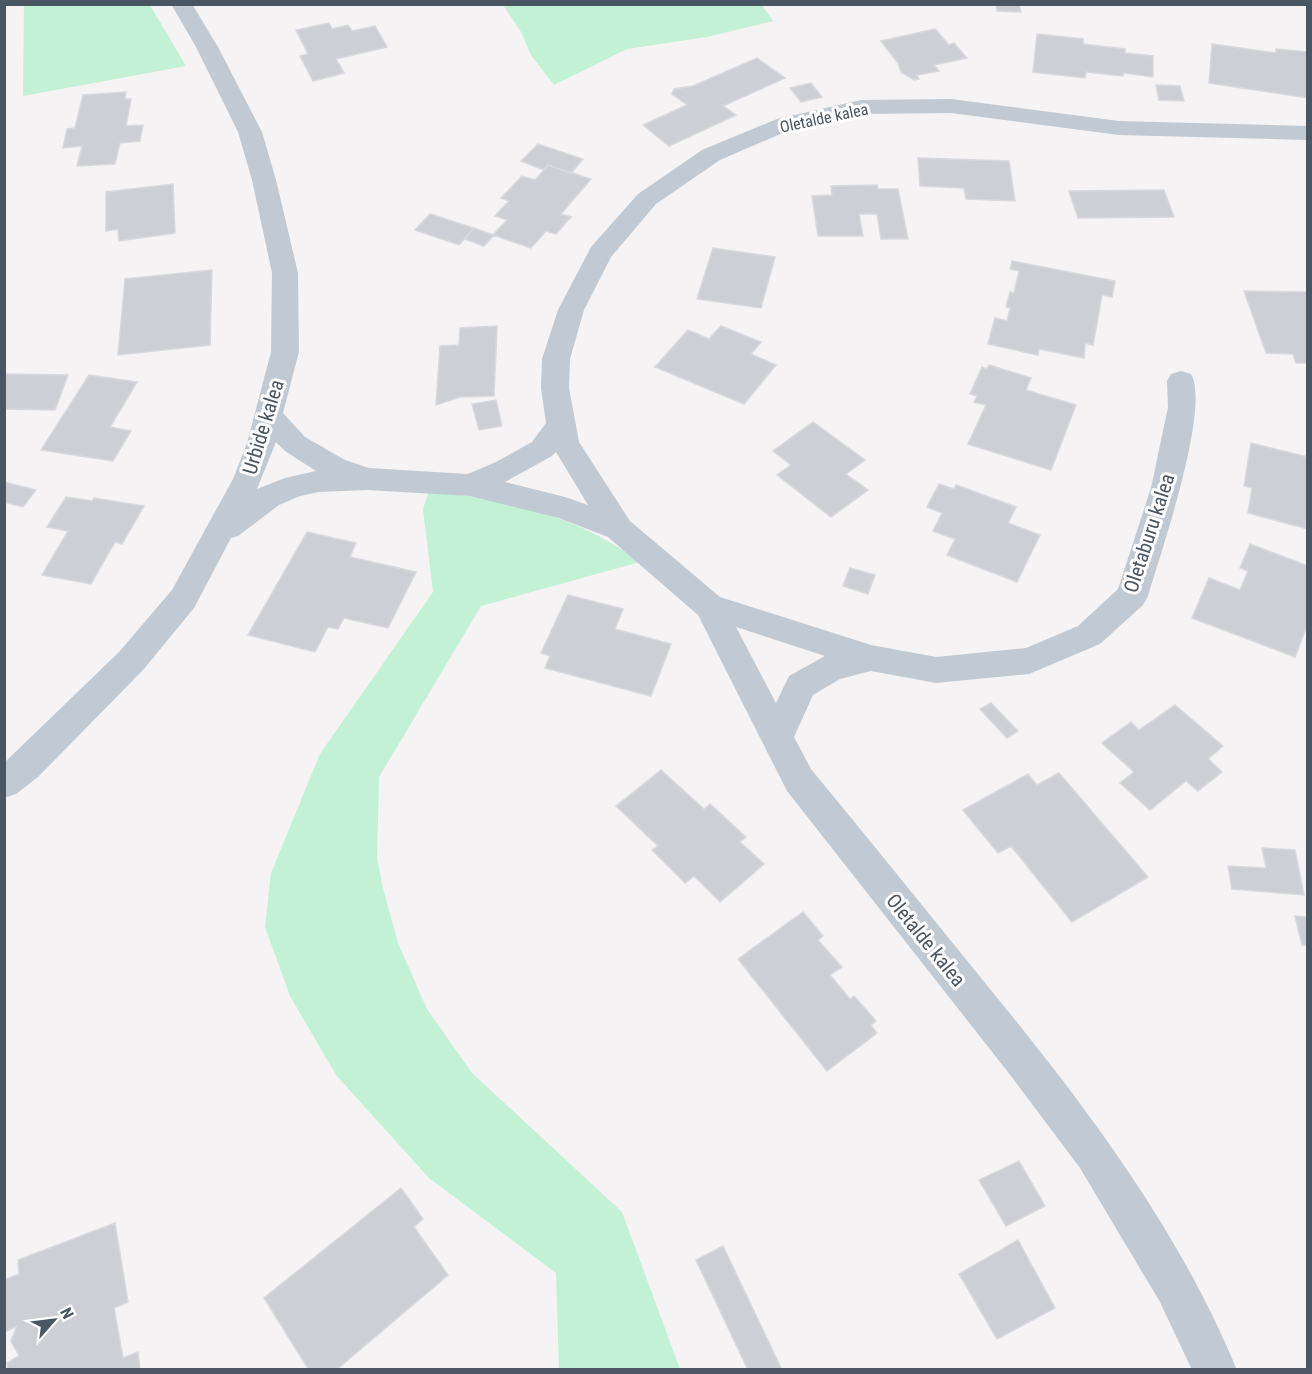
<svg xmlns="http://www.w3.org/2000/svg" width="1312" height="1374" font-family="'Roboto Condensed',sans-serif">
<rect width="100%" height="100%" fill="#f5f3f3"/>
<path fill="#c3f1d5" d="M24 5H150L186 66 23 96Z
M503 5H762L773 21 707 37 627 49 554 85 531 55 521 32Z
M429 491C509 500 574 514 640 562L481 606 379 777 377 859 384 892 398 943 427 1009 472 1073 622 1212 680 1369H559L556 1273 429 1178 336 1075 290 996 265 927 271 873 320 754 433 592 423 509Z"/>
<path fill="#cdcfd5" stroke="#d7d9de" stroke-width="1.5" d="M996 4H1019L1021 12 997 11Z
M329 23 332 29 348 25 352 31 375 26 387 47 336 59 344 73 313 81 300 56 308 54 296 30Z
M935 29 949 45 954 43 967 58 934 65 939 71 917 75 919 79 914 80 901 72 898 63 881 41Z
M1037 34 1083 39V44L1125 49V53L1153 56V77L1124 73 1123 76 1086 72 1085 78 1033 72Z
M1212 44 1276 53V49L1308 52V98L1209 83Z
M757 58 785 78 723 106 736 115 669 146 643 125 687 105 672 94 674 89 693 86Z
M811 83 822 97 801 102 790 88Z
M1156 85 1180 86 1184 101 1159 100Z
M126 92 125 99H131L126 126 143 125 140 141 120 143 115 164 77 166 82 146 63 148 67 129 75 128 83 95Z
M538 144 583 159 571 173 548 165 544 170 521 161Z
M918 158 1009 161 1015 201 966 199 964 188 920 186Z
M548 165 591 179 561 214 571 217 556 234 546 231 531 248 493 235 507 220 495 216 509 201 501 198 522 176 535 180Z
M173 184 175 233 119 241 118 229 106 231V192Z
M877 185 878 189H898L908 239H881L877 214H859L863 236H818L812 196 832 195 831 186Z
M1164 190 1174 217 1078 218 1069 191Z
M430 214 474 228 459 245 415 230Z
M474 228 493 235H494L484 246 465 239Z
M713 248 775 257 761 308 697 299Z
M1012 261 1115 281 1112 297 1102 295 1093 345 1085 343 1084 358 1039 349 1038 355 988 344 995 318 1007 321 1010 308 1006 307 1010 292 1014 293 1019 271 1010 269Z
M212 270 210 345 118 355 125 279Z
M1244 291 1308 292V363H1296L1293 354 1266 353Z
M497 326 494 396 460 397 436 405 440 346 459 345 460 328Z
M721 326 761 342 751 354 776 365 744 404 655 367 688 330 709 339Z
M989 365 1031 378 1026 390 1076 405 1051 470 968 444 986 405 974 402 977 396 970 394 982 367 987 369Z
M4 374 68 375 55 410 4 409Z
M89 375 137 382 110 427 131 431 113 461 41 450Z
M496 400 502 426 479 430 472 404Z
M813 422 865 460 846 474 868 490 831 517 777 475 791 465 773 451Z
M1251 443 1308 457V529L1248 513 1252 488 1244 486Z
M4 482 36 490 23 507 4 502Z
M939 484 954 489 956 485 1016 507 1008 523 1040 535 1017 582 947 555 955 539 933 531 942 513 927 507Z
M66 497 92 501 94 498 144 506 122 544 115 542 91 584 42 575 68 531 47 527Z
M307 532 356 543 350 557 416 572 388 628 344 618 338 629 328 627 315 652 248 635Z
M1250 544 1308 566V623L1295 657 1192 618 1209 578 1240 590 1248 571 1240 568Z
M850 568 875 575 868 594 843 586Z
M568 595 623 609 615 629 671 644 651 696 545 668 550 656 541 653Z
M991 703 1018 731 1007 738 980 709Z
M1175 705 1223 746 1208 759 1222 772 1198 791 1186 781 1150 810 1120 783 1134 772 1102 743 1131 722 1139 730Z
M661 770 704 809 710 804 746 837 740 842 764 864 720 902 694 876 685 883 652 850 658 846 616 806Z
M1059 773 1148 877 1072 922 1011 846 998 853 963 810 1028 774 1037 785Z
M1262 848 1295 850 1304 895 1232 889 1228 866 1266 868Z
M803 912 823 936 818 940 842 967 830 975 850 999 854 996 876 1021 871 1025 877 1033 827 1071 738 959Z
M1295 916 1308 917V945H1302Z
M1019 1161 1045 1206 1006 1226 979 1180Z
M401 1188 423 1219 414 1227 448 1275 336 1370H309L264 1298Z
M115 1223 128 1302 114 1308 123 1358 138 1352 140 1370H8L7 1363 19 1356 11 1341 17 1326 5 1332 4 1280 19 1274 18 1260Z
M1018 1240 1055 1308 997 1339 959 1274Z
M723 1246 782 1370H748L696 1260Z"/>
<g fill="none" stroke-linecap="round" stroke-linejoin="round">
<path fill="#c1cad2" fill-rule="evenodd" d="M171 4H192L218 47 262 132 276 180 298 273 299 352 283 413 305 437 345 460 369 468 468 474 496 462 532 442 546 423 541 388 542 359 558 310 591 247 638 194 702 150 777 119 861 100 951 99 1119 121 1308 126V140L1119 135 951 113 861 114 792 129 720 160 656 204 611 257 584 310 570 359 569 388 579 442 630 521 720 597 871 645 936 657 1026 648 1078 626 1118 589 1151 488 1168 407 1167 381 1171 374 1181 371 1191 374C1211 408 1160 555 1148 596L1143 605 1100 644 1029 674 936 683 871 671 840 679 813 695 794 737 811 769C867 837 922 905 977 973 1077 1095 1176 1222 1237 1370H1192L1160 1302 1080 1168 1011 1076 787 791 698 615 608 537 559 518 470 496 367 490 319 492 300 496 279 505 238 536 231 538 194 608 143 670 38 777 16 794 4 798V763L119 652 172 590 233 479 247 443 271 352 272 273 252 180 238 132 196 47ZM276 442 285 451 316 471 285 478 257 489ZM556 452 588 505 565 497 505 482 552 456ZM736 627 825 656 789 676 776 703Z"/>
</g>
<g text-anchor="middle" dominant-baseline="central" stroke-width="6" stroke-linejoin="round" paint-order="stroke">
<g font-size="16" fill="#4a5661" stroke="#fff">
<text transform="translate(824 118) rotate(-12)">Oletalde kalea</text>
</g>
<g font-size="20" fill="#4a5661" stroke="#fff">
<text transform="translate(263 427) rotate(-73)">Urbide kalea</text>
<text transform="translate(1149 533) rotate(-72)">Oletaburu kalea</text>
<text transform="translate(926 940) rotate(51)">Oletalde kalea</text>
</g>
</g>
<rect width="1312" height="1374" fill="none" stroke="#4a5661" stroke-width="12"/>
<g transform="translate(54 1320) rotate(62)" stroke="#ffffff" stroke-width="4.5" paint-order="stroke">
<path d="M0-4.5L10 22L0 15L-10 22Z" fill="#4a5661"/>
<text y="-9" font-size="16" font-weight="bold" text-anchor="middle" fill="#4a5661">N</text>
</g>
</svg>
